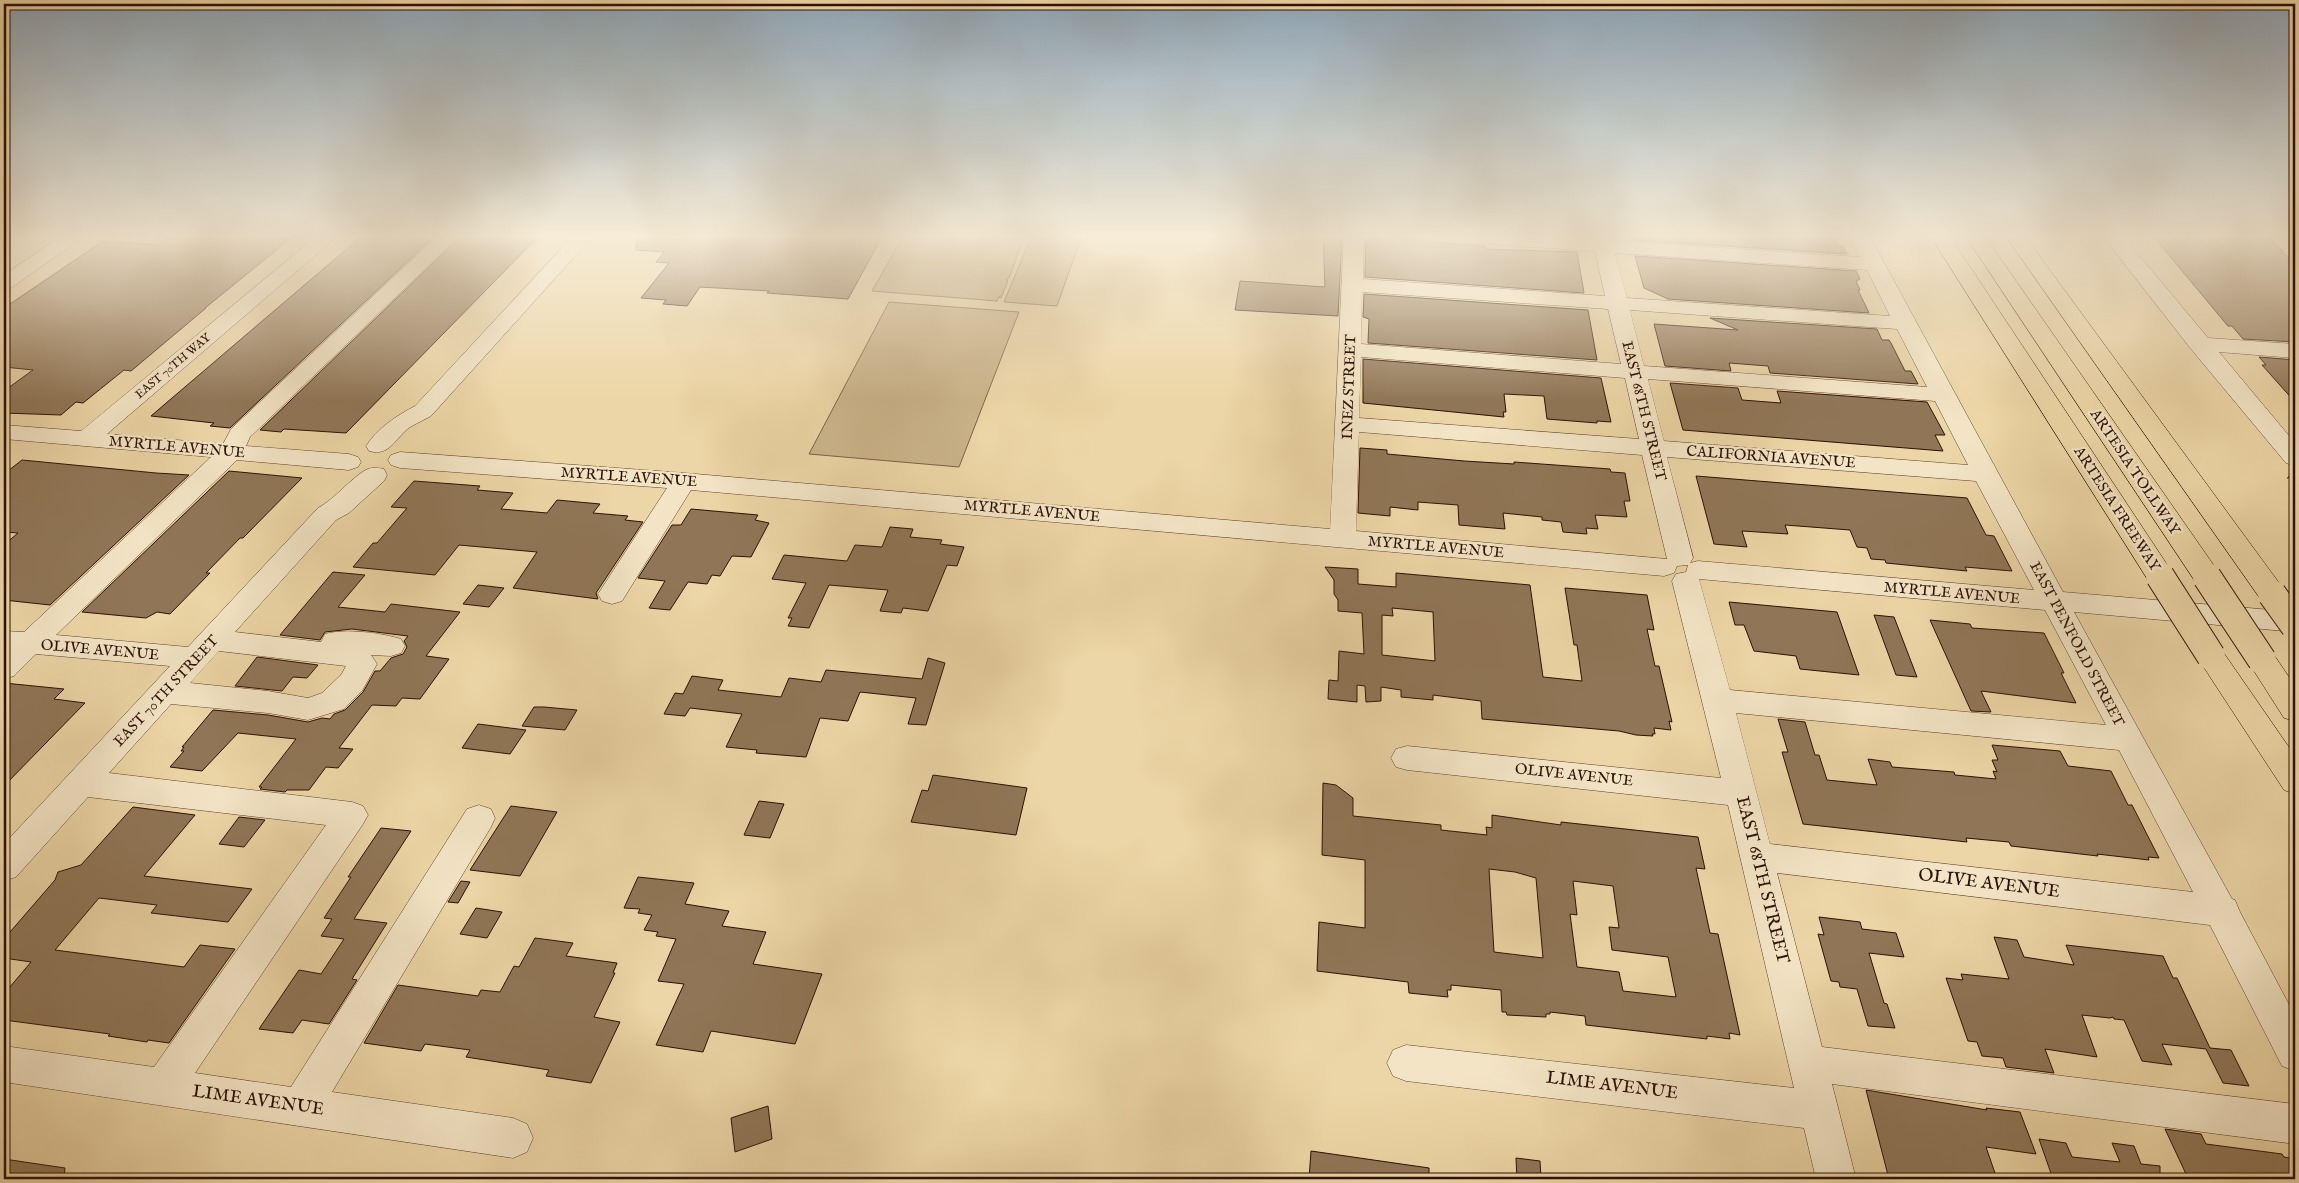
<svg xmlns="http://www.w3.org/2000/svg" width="2299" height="1183" font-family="'IM FELL English',serif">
<rect width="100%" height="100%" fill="#ecd5a6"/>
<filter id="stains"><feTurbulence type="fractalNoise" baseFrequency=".004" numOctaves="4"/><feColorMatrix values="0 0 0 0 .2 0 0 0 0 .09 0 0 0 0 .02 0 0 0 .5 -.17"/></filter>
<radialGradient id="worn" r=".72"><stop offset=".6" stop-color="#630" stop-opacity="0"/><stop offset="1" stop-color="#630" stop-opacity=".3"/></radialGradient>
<path fill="#cbb48a" stroke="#7c6246" d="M904 235H1025L1009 278 1006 280 1008 281 1001 298 999 297 997 301 872 291Z
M1032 235H1082L1057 306 1004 302Z
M889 302 1019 312 959 467 809 454Z"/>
<path fill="#907657" stroke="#2c1002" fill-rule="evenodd" d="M295 235 205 308H206L131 371 124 370 83 403 76 402 61 415 4 413V391L33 370 4 367V308L103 241 158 245 170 236Z
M363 235 431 240 230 428 210 426 214 423 151 416Z
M462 235 537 238 346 433 284 429 281 432 260 430Z
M637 235H883L848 299 767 293 769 291 700 287 687 306 663 304 666 300 641 298 669 263 656 262 664 252 636 250Z
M1323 235H1342L1338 316 1235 310 1240 281 1325 287Z
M1366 235 1408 238V235H1429L1432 241 1439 243 1485 246 1486 249 1577 252 1584 293 1365 277Z
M1630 235H1833L1838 246H1843L1847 254 1631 240Z
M2152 235H2267L2295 264V342L2243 339 2232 326H2228Z
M1635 256 1856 271 1860 279 1856 281 1860 290H1858L1869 313 1668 299 1644 288Z
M1364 294 1588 310 1597 360 1368 343 1369 319 1363 317Z
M1710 318 1877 329 1882 340H1889L1891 343 1905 371H1911L1918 384 1770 373 1768 366 1729 363 1731 371 1665 366 1654 324 1738 330Z
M2259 357 2295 360V402L2262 365H2266Z
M1363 359 1601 378 1611 422 1597 421V423L1547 419 1544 396 1504 394 1506 412H1503L1504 417 1363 403Z
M1670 383 1738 388 1742 400 1781 403 1777 391 1927 402 1945 435H1935L1943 451 1683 430Z
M1360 448 1387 450V454L1464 461 1514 464V462L1610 469 1611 472 1625 473 1630 501H1624L1627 517 1595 515 1598 529 1586 528 1587 534 1563 532 1561 522 1542 520V517L1503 513 1505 529 1459 525 1458 505 1418 502V510L1390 507V516L1358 513Z
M22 460 156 473 189 475 50 605 4 600V545L18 533 4 532V474Z
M229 471 302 478 243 538H240L206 573H210L170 614 157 612 146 618 82 612Z
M1696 476 1967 498 1986 535 1994 536 2012 571 1965 567 1967 571 1886 563 1885 560 1871 559 1867 548 1857 547 1850 530 1785 525 1788 534 1742 531 1747 547 1714 544Z
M414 481 480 486 477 490 513 493 501 509 547 513 557 500 600 504 593 513 628 516 625 520 643 522 596 593 598 599 513 588 537 552 459 545 435 575 353 567 373 543H377L407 508 391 507Z
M691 509 758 515 755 520 769 523 751 557 732 556 720 576 712 575 707 584 688 582 670 610 649 608 665 581 638 578 672 525H681Z
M890 527 913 529 910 537 942 540 940 544 964 547 957 566 947 565 928 611 903 608 901 613 880 611 888 590 829 585 809 628 788 626 792 618H788L806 583 772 579 784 555 847 561 855 545 882 547Z
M1325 567 1358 569V584L1396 587V573L1530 585 1543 677 1582 681 1577 645H1574L1565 588 1647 595 1654 630 1647 629 1655 666H1659L1672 722 1669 721 1671 730 1654 728 1655 734H1652L1653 736 1636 735 1619 731 1482 719 1481 701 1433 695V700L1401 697V690L1381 687V701L1366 702 1365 686 1357 685V702L1328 699 1329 680 1338 681 1339 651 1364 654 1362 613 1338 611V600L1334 594V580ZM1392 608 1433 612 1435 661 1382 655V615L1393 616Z
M333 572 365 575 338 607 385 612 391 604 460 612 426 656 449 659 420 699 402 698 396 706 372 705 339 748 353 749 338 768 326 767 309 790H287L285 792 260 789 262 787H259L296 739 238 733 202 771 170 767 184 751H181L184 747H182L213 710 268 715 308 722 322 718 330 719 334 714 345 710 363 692 375 671H380L391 658 403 654 407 647 404 641 408 636 352 629 325 632 320 640 280 635Z
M478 585 504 588 489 607 463 604Z
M1729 602 1837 612 1859 675 1800 669 1796 656 1754 651 1744 625H1735Z
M1874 615 1894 617 1917 677 1896 675Z
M1930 620 1970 624 1972 628 2044 633 2064 673H2061L2076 703 1981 691 1991 712 1971 711Z
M257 657 318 665 307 678 293 677 282 691 235 686Z
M928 658 945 663 926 725 908 724 916 698 860 692 848 721 820 718 806 757 756 753 757 750 726 747 742 714 690 708 685 716 664 714 675 693 683 694 692 676 723 680 718 690 781 697 789 678 821 682 826 670 922 679Z
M4 683 64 689 54 699 85 703 4 786Z
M534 707H544L577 710 565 730 522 726Z
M1778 719 1805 722 1815 755H1819L1827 780 1877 785 1868 759 1890 762 1892 767 1954 772 1955 775 1996 779 1993 771 1997 772 1992 760H1998L1992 745 2060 751 2068 766 2111 771 2128 805H2132L2159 858 2148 857 2149 860 2097 854 2098 856 2011 846 2009 842 1966 838 1967 842 1803 824 1782 752H1788Z
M478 724 526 730 510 754 462 748Z
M933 775 1027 788 1016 835 911 822 922 790 928 791Z
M1323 783 1336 785 1353 798V816L1441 825V830L1487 835 1486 827 1492 828V815L1561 825V822L1698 837 1705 869 1696 868 1710 933 1718 934 1740 1035 1729 1033 1730 1039 1707 1036V1039L1586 1025 1585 1016 1550 1012V1014H1546V1017L1507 1015 1506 1012H1502L1501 990 1451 985V990H1447L1448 997 1409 993 1408 982 1317 971 1319 922 1365 928V860L1322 855ZM1489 869 1515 872 1536 878 1543 958 1494 952ZM1573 881 1613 886 1619 928 1609 927 1612 950 1668 957 1676 997 1623 991 1619 972 1577 967 1570 914 1577 915Z
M759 801 784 804 770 838 744 835Z
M511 806 557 812 520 876 470 870Z
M133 807 195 815 144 876 252 889 228 922 151 913 157 905 99 898 55 950 184 967 200 945 235 949 169 1043 148 1040 147 1042 108 1036 110 1034 4 1020V994L31 962 4 958V939L55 880 58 872 81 865Z
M239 817 265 820 244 847 219 844Z
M381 828 411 831 354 919 387 923 352 979 357 980 329 1024 302 1020 293 1033 259 1029 299 970 321 974 344 939 321 936 332 919 324 918 351 877H348Z
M638 877 694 883 685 904 729 911 722 926 766 932 753 964 822 974 795 1044 711 1031 703 1052 656 1045 684 984 658 981 676 939 656 936 658 932 644 930 652 915 638 913 640 909 624 908Z
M461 881 470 882 458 903 448 902Z
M476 908 502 912 487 938 460 934Z
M1819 917 1860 922 1862 929 1896 933 1904 957 1869 953 1884 1003 1887 1004 1895 1028 1868 1026 1857 989 1840 987 1839 982 1831 981 1818 934 1824 935Z
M1994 937 2017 940 2024 957 2074 965 2066 945 2163 956 2173 978H2177L2210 1048 2231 1050 2249 1086 2223 1083 2206 1049 2162 1044 2172 1065 2142 1061 2124 1020 2114 1019 2113 1017 2110 1018 2082 1015 2097 1057 2045 1049 2054 1073 2006 1067 2003 1058 1982 1056 1977 1042 1968 1041 1946 978 1963 980 1961 974 2009 979Z
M535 938 573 943 566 956 617 963 613 973H615L594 1017 620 1022 591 1083 546 1076 549 1070 466 1057 470 1050 425 1044 421 1051 364 1043 398 985 478 996 481 990 500 992 514 966 519 967Z
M1866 1090 1987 1110 1986 1108 2020 1112 2036 1154 1986 1147 1997 1179H1889Z
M768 1106 772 1139 735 1152 731 1118Z
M2165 1129 2201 1134 2206 1144 2282 1154 2284 1157 2295 1159V1179H2193L2191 1175 2186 1174Z
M2039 1139 2066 1143 2072 1157 2120 1162 2112 1143 2134 1146 2141 1164 2160 1166V1179H2053Z
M1311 1151 1429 1168V1179H1309Z
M1516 1158 1540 1161 1541 1179H1517Z
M4 1159 65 1168 64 1179H4Z"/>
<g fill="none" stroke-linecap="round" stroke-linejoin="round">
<defs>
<path id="minor" d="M63 235H86L11 288 4 290V275Z
M318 235H339L107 434 223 444 231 429 439 235H460L250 437 246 446 349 454 358 457 361 462 358 467 349 470 237 460 56 635 188 647 318 508C335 499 355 474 368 469 374 467 378 468 384 469L387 475 384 481 349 513 336 520 235 632 321 642 325 634C344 628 382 633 401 639L405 646 401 653 391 656 371 655 377 664 362 691 344 709 308 720 268 713 171 704 109 773 352 802 363 806 368 815 363 824 195 1073 291 1087 467 809 479 805 491 809 495 818 491 827 332 1092 513 1118 527 1124 533 1138 527 1152 513 1158 4 1082V1046L154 1067 326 825 88 797 16 877 4 881V844L170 666 36 654 14 676 4 679V631L24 632 211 457 4 439V425L81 431ZM219 651 346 666 341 675 322 693 308 698 268 691 190 683Z
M574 235H594L431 416C424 420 417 423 410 427 395 438 390 457 369 451L366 446C378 428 396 416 415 406Z
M1344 235H1364L1363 279 1605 296 1595 251 1440 241 1433 239 1431 235H1535L1592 239 1591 235H1611L1612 241 1860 257 1849 235H1869L2063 592 2295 612V632L2074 612 2232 899 2235 900 2240 912 2295 1016V1071L2282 1066 2210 925 1777 873 1822 1047 2295 1104V1144L1832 1084 1856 1179H1816L1804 1128 1406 1081 1393 1076 1387 1063 1393 1050 1406 1045 1794 1088 1728 805 1407 770 1396 767 1391 758 1396 749 1407 746 1721 778 1672 581 1676 574 1686 572 1688 565 1677 566 1674 573 1664 576 691 490 622 601 612 604 602 601 598 594 667 488 400 468 391 465 388 460 391 455 400 452 684 473 1330 529ZM1615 253 1867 270 1890 316 1627 298ZM1362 292 1608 309 1621 364 1361 344ZM1630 310 1897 329 1927 387 1644 366ZM1361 357 1625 378 1639 439 1359 418ZM1648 379 1935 401 1968 465 1664 441ZM1359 432 1642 455 1667 559 1356 531ZM1667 457 1976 481 2034 590 1698 561 1690 563 1693 558ZM1699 579 2045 610 2106 725 1730 690ZM1736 713 2119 750 2193 892 1770 844Z
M2102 235H2122L2208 338 2295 344V358L2219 352 2295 443V466L2286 463 2191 349Z"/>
<path id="highway" d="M1930 235H1949L2170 569 2174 576 2170 583 2160 585 2150 583Z
M1965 235H1984L2217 570 2221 577 2217 584 2207 586 2197 584Z
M2005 235H2024L2282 587 2286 594 2282 601 2272 604 2262 601Z
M2211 645 2221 649 2295 756V794L2284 790 2201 663 2197 656 2201 649Z
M2262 649 2272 652 2295 686V721L2284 718 2247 660 2252 652Z"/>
</defs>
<use href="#minor" stroke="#5c412b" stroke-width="1"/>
<use href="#highway" stroke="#2c1002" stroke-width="1"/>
<path stroke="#2c1002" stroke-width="3" stroke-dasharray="1 2.5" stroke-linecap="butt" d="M2288 477 2295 486"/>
<use href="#minor" fill="#f3e4c5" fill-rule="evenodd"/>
<use href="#highway" fill="#ecd5a6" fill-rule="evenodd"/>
<defs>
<path id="highway-bridge" d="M2160 576 2211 656
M2207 577 2262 660
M2272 594 2295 626"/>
</defs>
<use href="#highway-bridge" stroke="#2c1002" stroke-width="30" stroke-linecap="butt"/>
<use href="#highway-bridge" stroke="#ecd5a6" stroke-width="28"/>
</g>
<linearGradient id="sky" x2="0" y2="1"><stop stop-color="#8fa6b7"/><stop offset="0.59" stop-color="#f6ecd7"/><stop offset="1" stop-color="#f6ecd7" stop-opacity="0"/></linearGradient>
<rect width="2299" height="401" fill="url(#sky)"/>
<g text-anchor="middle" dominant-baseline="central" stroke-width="4.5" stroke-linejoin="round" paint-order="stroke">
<g font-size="12" fill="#2c1002" stroke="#f3e4c5">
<text transform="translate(173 366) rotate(-40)">EAST 70TH WAY</text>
</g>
<g font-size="15" fill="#2c1002" stroke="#f3e4c5">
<text transform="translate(1349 387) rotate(-88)">INEZ STREET</text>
<text transform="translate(1644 411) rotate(76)">EAST 68TH STREET</text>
<text transform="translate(177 447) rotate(5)">MYRTLE AVENUE</text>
<text transform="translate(1771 457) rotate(4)">CALIFORNIA AVENUE</text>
<text transform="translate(2135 472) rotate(56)">ARTESIA TOLLWAY</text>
<text transform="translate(629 477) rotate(4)">MYRTLE AVENUE</text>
<text transform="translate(2117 509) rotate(57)">ARTESIA FREEWAY</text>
<text transform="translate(1032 511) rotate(5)">MYRTLE AVENUE</text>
<text transform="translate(1436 547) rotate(5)">MYRTLE AVENUE</text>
<text transform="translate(1952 593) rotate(5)">MYRTLE AVENUE</text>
<text transform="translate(2077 644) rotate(62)">EAST PENFOLD STREET</text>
<text transform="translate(100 650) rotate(5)">OLIVE AVENUE</text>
<text transform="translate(166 691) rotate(-47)">EAST 70TH STREET</text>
<text transform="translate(1574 775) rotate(6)">OLIVE AVENUE</text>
</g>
<g font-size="18" fill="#2c1002" stroke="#f3e4c5">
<text transform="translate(1762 880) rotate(76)">EAST 68TH STREET</text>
<text transform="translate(1989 884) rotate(7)">OLIVE AVENUE</text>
<text transform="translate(1612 1086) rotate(7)">LIME AVENUE</text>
<text transform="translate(258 1101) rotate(8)">LIME AVENUE</text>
</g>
</g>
<rect width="2299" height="1183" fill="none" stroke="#ecd5a6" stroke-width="20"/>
<rect x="5" y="5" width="2289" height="1173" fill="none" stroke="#2c1002" stroke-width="2.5"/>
<rect x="10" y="10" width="2279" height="1163" fill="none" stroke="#2c1002"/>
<rect width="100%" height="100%" filter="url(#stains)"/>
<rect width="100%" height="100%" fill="url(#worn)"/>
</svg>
